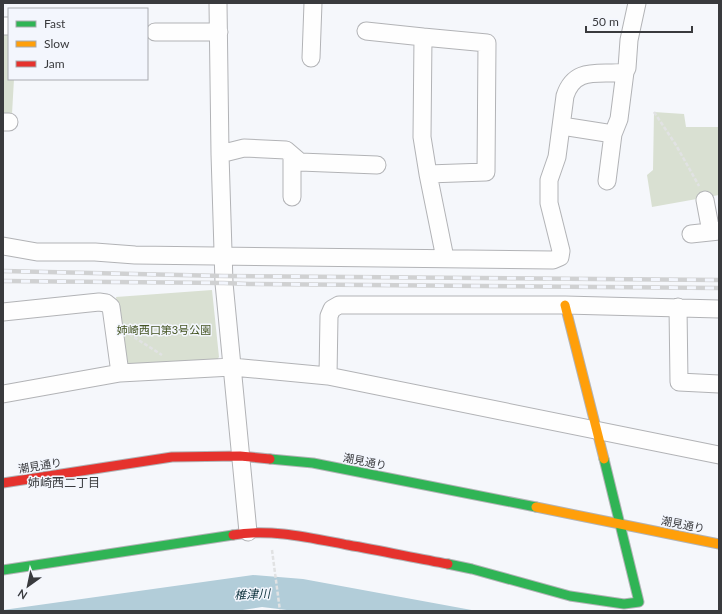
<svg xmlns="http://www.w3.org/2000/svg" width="722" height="614" font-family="Lato,'Noto Sans JP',sans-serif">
<rect width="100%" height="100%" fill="#f5f7fb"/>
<path fill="#d9e0d2" d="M9 31V79H14L12 114 3 115V32Z
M654 112 684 114 686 127H719V195L652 207 647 175 653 170Z
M212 290 219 357 216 361 132 366 127 362 116 297Z"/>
<path fill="#b2cdd9" d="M253 575 303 579 477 611H295L262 607 236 611H3V610Z"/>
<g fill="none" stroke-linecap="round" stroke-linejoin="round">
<defs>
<path id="street" d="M218 3 220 154 224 283 248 532
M3 26H9
M366 31 423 37 422 137 428 174 445 258
M155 32H219
M423 37 487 43 486 172 428 174
M311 58 313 3
M3 122H9
M562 126 613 134
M220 154 244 148 286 150 300 162 377 165
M607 181 613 134 619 119 625 72
M292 197V156
M705 200 711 232
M691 234 719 231
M3 246 37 252H95L135 255 553 260 560 257 561 251 549 203V180L557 157 565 96C575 65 601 76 625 72L627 68 629 40 637 3
M678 307 679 382 719 384
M3 312 99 302 106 303 111 307 120 373
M328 376 329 316 332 309 339 305H565L719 309
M3 394 120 373 232 367 328 376 719 455"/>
<path id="fast" d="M270 459 313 463 536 507
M448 564 472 569 570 596 624 604 639 602 604 459
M3 570 233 535"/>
<path id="slow" d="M565 305 604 459
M536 507 719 544"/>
<path id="jam" d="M3 483 172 457 240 456 270 459
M233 535C270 528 311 538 348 545 382 551 415 558 448 564"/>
</defs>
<use href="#street" stroke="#b2b3b6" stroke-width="19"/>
<use href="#fast" stroke="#b2b3b6" stroke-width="11"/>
<use href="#slow" stroke="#b2b3b6" stroke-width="11"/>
<use href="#jam" stroke="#b2b3b6" stroke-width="11"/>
<path stroke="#e1e2e3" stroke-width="2.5" stroke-dasharray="4 2" stroke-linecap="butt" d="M654 112 676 145 699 186
M129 334 162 355
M272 550 280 611"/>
<use href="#street" stroke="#fefefe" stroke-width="17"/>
<use href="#fast" stroke="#30b455" stroke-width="9"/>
<use href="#slow" stroke="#ff9f0a" stroke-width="9"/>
<use href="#jam" stroke="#e5322d" stroke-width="9"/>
<defs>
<path id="rail" d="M3 271 224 276 719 280
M3 281 224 283 249 284 719 288"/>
</defs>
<use href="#rail" stroke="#d0d1d2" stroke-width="4.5"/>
<use href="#rail" stroke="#f3f6fd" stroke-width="3" stroke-dasharray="9" stroke-linecap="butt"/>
</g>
<g text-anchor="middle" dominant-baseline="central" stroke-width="3" stroke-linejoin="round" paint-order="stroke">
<g font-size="11" fill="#455523" stroke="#f3f6fd">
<text x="164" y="329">姉崎西口第3号公園</text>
</g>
<g font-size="11" fill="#393a3d" stroke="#f3f6fd">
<text transform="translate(365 461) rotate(11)">潮見通り</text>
<text transform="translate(40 465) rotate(-9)">潮見通り</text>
<text transform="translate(683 524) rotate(11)">潮見通り</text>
</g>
<g font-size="12" fill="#393a3d" stroke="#f3f6fd">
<text x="64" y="482">姉崎西二丁目</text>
</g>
<g font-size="12" font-style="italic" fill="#0e323d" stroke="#f3f6fd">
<text transform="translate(252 594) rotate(-2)">椎津川</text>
</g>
</g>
<rect width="722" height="614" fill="none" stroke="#393a3d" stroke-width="8"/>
<rect x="8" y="8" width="140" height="72" fill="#f3f6fd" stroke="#a9abb0"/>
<rect x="16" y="21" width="20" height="6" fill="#30b455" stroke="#a9abb0"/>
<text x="44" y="28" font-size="12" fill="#393a3d">Fast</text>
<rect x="16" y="41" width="20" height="6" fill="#ff9f0a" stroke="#a9abb0"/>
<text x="44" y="48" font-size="12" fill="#393a3d">Slow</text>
<rect x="16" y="61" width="20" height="6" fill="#e5322d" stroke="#a9abb0"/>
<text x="44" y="68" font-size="12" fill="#393a3d">Jam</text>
<g transform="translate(28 586) rotate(213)" stroke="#f3f6fd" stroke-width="3" paint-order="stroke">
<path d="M0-3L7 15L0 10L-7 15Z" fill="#393a3d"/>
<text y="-6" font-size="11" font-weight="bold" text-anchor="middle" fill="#393a3d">N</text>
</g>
<path d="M586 26v6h106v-6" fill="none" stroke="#393a3d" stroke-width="2"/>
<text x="592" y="26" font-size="12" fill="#393a3d" stroke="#f3f6fd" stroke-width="3" paint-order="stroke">50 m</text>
</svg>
